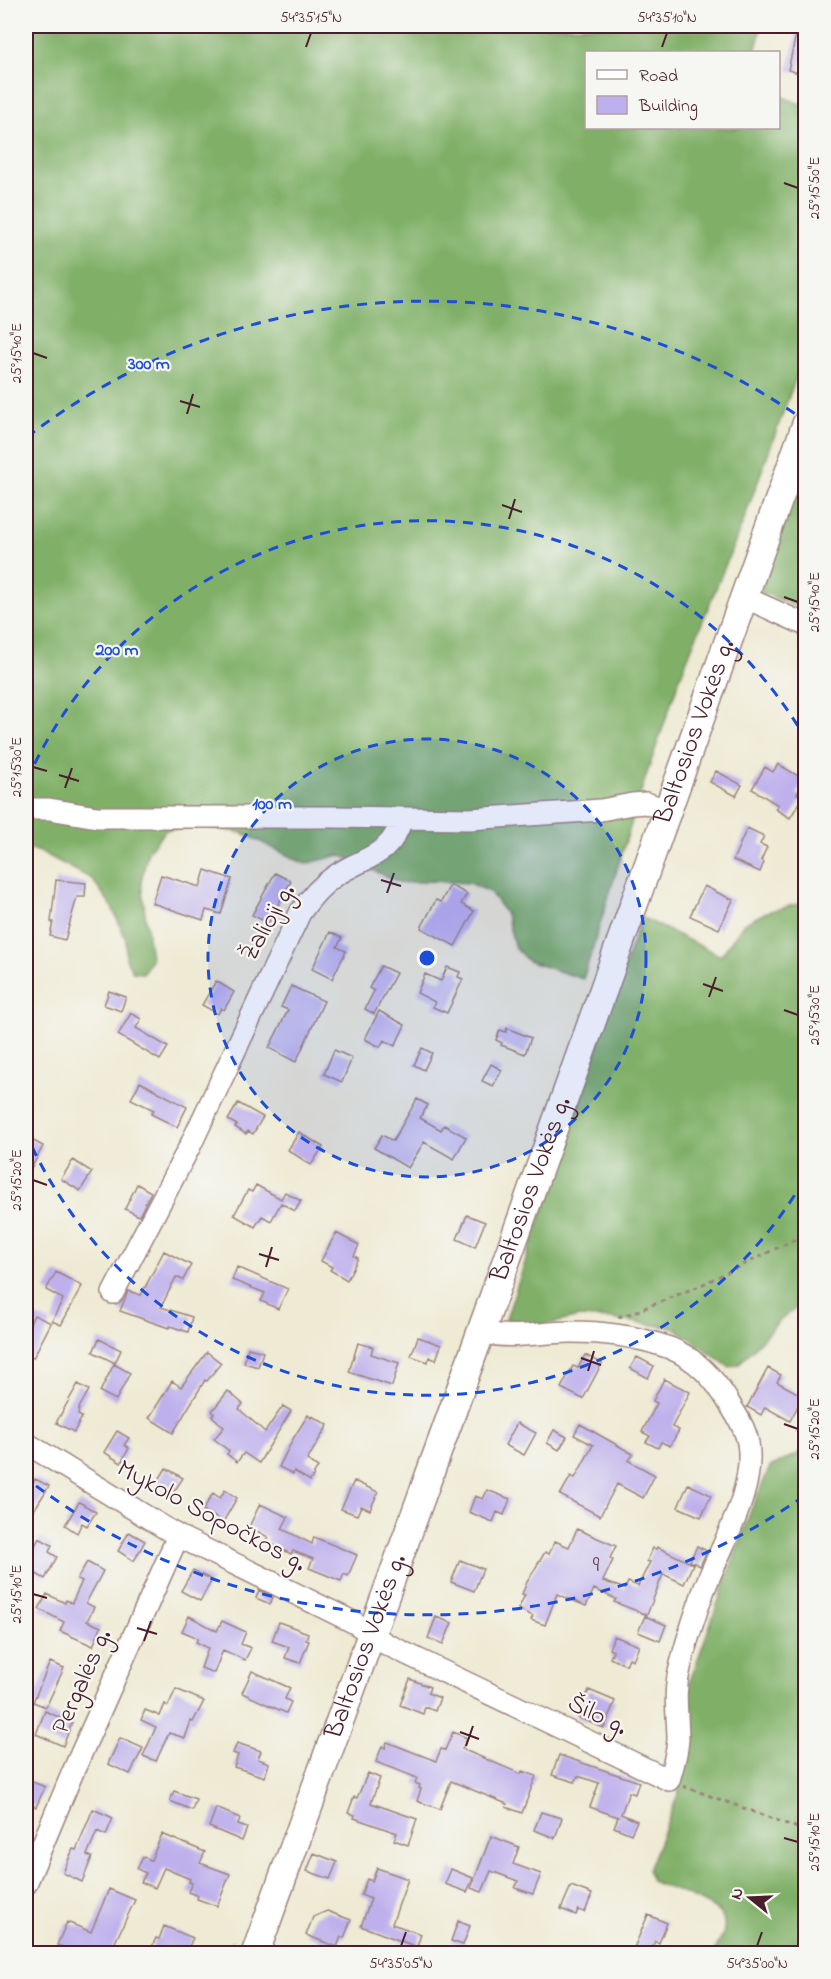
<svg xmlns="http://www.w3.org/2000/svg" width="831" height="1979" font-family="'Indie Flower',sans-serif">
<rect width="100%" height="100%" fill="#f6f6f2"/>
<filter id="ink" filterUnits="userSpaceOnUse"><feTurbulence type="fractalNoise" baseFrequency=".0167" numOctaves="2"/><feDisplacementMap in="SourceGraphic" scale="12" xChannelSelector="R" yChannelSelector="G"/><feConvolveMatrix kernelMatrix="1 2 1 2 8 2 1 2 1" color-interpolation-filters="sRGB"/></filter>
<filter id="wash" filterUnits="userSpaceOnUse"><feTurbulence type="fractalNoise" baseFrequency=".008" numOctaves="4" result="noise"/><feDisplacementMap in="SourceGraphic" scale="24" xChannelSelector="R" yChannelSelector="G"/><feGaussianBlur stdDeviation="1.35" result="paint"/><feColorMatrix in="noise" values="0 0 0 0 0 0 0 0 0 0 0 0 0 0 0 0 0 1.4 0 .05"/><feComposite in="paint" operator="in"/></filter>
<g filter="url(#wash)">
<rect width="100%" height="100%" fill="#eeead3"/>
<path fill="#80b068" stroke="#65684a" stroke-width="1.5" d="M26 26H762L755 52H586V128H778L779 95 805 106 806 350 743 522 682 672 645 779 583 979 528 961 515 948 506 914 490 892 470 883 432 881 401 883 340 855 305 864 243 833 201 826 166 830 148 851 141 882 151 959 143 973 133 972 126 959V940L111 905 92 879 43 853 26 847Z
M805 456V610L756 590Z
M805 902V1301L777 1323 739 1364 729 1367 675 1328 612 1319 579 1317 536 1327 506 1319 641 917 721 956 743 924 767 912Z
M805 1450V1953H713C719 1943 728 1931 723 1918 719 1905 666 1887 651 1881L648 1870 679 1792 688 1733V1687L751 1510 770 1467Z"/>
<g id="blocks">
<path fill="#beb0ec" d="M798 26H806V44L799 73 788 70Z
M778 764 805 780 797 794 803 797 790 818 775 809 778 805 752 789 765 767 773 772Z
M716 771 742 785 736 796 710 782Z
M747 828 764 836 760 844 767 847 761 860 764 862 760 872 733 860Z
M205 870 232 879 221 914 206 910 203 920 152 903 161 875 200 887Z
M275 873 291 881 268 923 252 915Z
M56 880 86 883 85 897H77L65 940 50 936 53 922H51Z
M450 885 467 894 461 904 474 911 455 946 421 928 436 900 441 902Z
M704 886 733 900 719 929 690 916Z
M330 932 342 938 337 947 346 951 332 979 312 969Z
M381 966 396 973 374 1014 365 1009 374 991 369 988Z
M447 967 460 972 458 977 463 979 447 1013 433 1007 435 1002 417 993 425 974 441 981Z
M216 981 234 992 224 1010 221 1008 218 1014 202 1005Z
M291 986 324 1001 296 1062 269 1048 288 1010 281 1007Z
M109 991 126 997 121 1011 104 1005Z
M379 1011 405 1025 395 1046 384 1040 380 1047 365 1039Z
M131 1013 141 1019 136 1028 168 1047 160 1060 118 1035Z
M507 1028 531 1038 525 1054 501 1045 502 1043 496 1040 500 1030 506 1032Z
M422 1048 432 1053 424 1070 414 1065Z
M334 1050 352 1058 342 1082 324 1074Z
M491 1064 502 1070 493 1086 482 1081Z
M140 1082 187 1107 177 1127 151 1114 154 1110 131 1099Z
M417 1099 428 1105 420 1118 441 1130 444 1125 466 1137 454 1159 424 1142 408 1168 374 1148 382 1135 393 1141Z
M238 1103 263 1117 253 1134 248 1131 246 1134 235 1127 237 1125 228 1120Z
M299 1132 323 1147 311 1165 288 1150Z
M30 1139 43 1146 26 1178V1147Z
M73 1160 92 1172 80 1191 61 1179Z
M137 1184 151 1192 139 1216 125 1209Z
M256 1185 281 1199 285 1192 301 1201 295 1211 281 1203 271 1221 262 1216 255 1227 234 1215 248 1190 252 1192Z
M467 1215 485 1222 475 1247 457 1239Z
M336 1233 359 1245 354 1256 358 1258 347 1280 330 1270 332 1267 321 1261Z
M164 1251 191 1265 183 1280 176 1277 161 1307 192 1317 188 1332 170 1326 169 1328 120 1311 128 1291 141 1295Z
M237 1267 288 1289 278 1309 261 1301 265 1293 232 1280Z
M56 1272 82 1286 61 1325 52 1321 63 1299 46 1290Z
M34 1315 51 1323 33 1358 26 1354V1332Z
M418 1337 441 1345 436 1360 429 1357 428 1362 411 1356Z
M99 1339 121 1350 115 1363 93 1352Z
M358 1343 373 1347 371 1354 399 1363 392 1386 349 1372Z
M248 1348 263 1352 258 1367 244 1363Z
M207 1352 221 1363 207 1381 205 1380 173 1433 149 1418 172 1381 181 1387Z
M585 1355 602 1363 583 1399 561 1388 573 1366 578 1368Z
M637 1357 654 1366 648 1378 630 1368Z
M114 1364 130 1373 116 1400 100 1392Z
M768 1368 781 1375 777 1382 803 1396 790 1421 765 1407 761 1415 747 1407Z
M664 1379 690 1392 672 1427 679 1430 670 1446 661 1442 658 1448 646 1442 650 1436 642 1432 657 1403 653 1401Z
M78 1384 89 1390 79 1408 78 1415 82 1417 74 1432 56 1423Z
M228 1391 243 1404 239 1409 265 1432 283 1406 291 1411 259 1463 244 1453 237 1462 227 1454 229 1451 214 1439 224 1427 212 1416 214 1414 212 1411Z
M308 1415 311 1418 312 1416 328 1425 307 1460 318 1467 310 1481 294 1471 293 1474 279 1467 294 1437Z
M517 1423 536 1433 524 1455 505 1445Z
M580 1424 633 1454 629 1461 655 1475 643 1498 617 1484 600 1516 560 1495 571 1476 575 1478 593 1445 574 1435Z
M554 1430 567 1437 559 1450 547 1443Z
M117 1431 129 1438 124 1445 129 1448 121 1463 104 1452Z
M166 1468 183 1478 173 1493 157 1483Z
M35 1479 49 1486 26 1523V1497Z
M354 1481 378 1492 370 1510 361 1506 357 1515 341 1509Z
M688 1484 711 1495 701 1517 678 1507Z
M225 1490 237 1498 223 1522 203 1510 213 1493 220 1498Z
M487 1490 510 1499 504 1515 497 1512 493 1522 469 1512 475 1496 483 1499Z
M79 1502 96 1512 87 1526 82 1523 77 1533 65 1525Z
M260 1504 288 1517 282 1529 312 1544 314 1537 357 1555 348 1576 344 1574 341 1581 309 1568 313 1559 293 1551 291 1554 266 1541 268 1537 249 1527Z
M577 1529 616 1546 610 1558 613 1560 603 1581 625 1589 628 1582 638 1586 650 1562 647 1561 653 1548 656 1549 657 1547 693 1564 684 1584 663 1574 647 1615 614 1602 616 1599 594 1589 586 1606 557 1594 545 1625 531 1620 533 1616 518 1609 525 1595 522 1594 527 1582 545 1552 549 1554 555 1541 569 1547Z
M129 1532 145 1541 134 1561 118 1551Z
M39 1538 52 1545 49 1552 57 1557 45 1579 26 1568V1564Z
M697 1546 707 1551 700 1566 690 1561Z
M460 1560 483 1569 474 1591 451 1582Z
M87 1562 103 1571 86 1603 94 1607 87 1621 101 1627 93 1646 60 1631 64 1622 39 1609 47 1594 65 1603 66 1600 72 1603 82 1581 77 1579Z
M193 1570 212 1580 200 1601 181 1591Z
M259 1590 273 1597 270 1604 256 1598Z
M189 1616 217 1631 222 1621 246 1632 241 1644 251 1648 245 1660 223 1650 214 1673 201 1668 208 1648 196 1642 198 1638 182 1631Z
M645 1616 666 1625 660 1641 638 1632Z
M436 1617 452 1623 443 1644 428 1638Z
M279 1622 308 1633 306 1640 309 1641 300 1663 285 1658 289 1647 272 1641Z
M614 1636 639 1646 633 1660 629 1658 626 1665 610 1658 613 1651 609 1649Z
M50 1662 64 1668 46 1707 33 1702Z
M252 1671 290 1688 285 1699 291 1702 286 1713 242 1693Z
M410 1679 430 1687 428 1693 440 1698 435 1711 425 1707 423 1714 400 1705Z
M176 1689 204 1701 193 1722 191 1721 185 1738 169 1733 156 1761 143 1756 156 1727 141 1720 145 1710 160 1716 165 1704 168 1706Z
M589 1690 615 1701 604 1728 577 1717Z
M45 1711 72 1723 63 1746 36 1734Z
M453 1732 467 1738 462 1749 521 1774 522 1771 536 1776 522 1813 506 1807 507 1804 451 1781 440 1809 417 1801 421 1789 419 1788 420 1785 415 1783 417 1778 376 1762 382 1746 385 1748 387 1742 436 1761 441 1749 445 1750Z
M120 1738 143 1748 130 1774 108 1764Z
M237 1743 261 1751 258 1759 269 1763 265 1777 234 1767 238 1755 233 1753Z
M559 1755 639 1782 635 1794 629 1792 621 1814 637 1821 631 1834 614 1827 618 1817 590 1807 599 1783 578 1776 575 1782 552 1775Z
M368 1773 380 1778 371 1803 417 1819 408 1845 394 1840 397 1833 354 1818 355 1815 348 1813 354 1797 357 1798Z
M28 1780 45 1787 36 1807 26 1802V1787Z
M174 1791 196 1799 192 1810 170 1801Z
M216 1808 240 1818 238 1825 247 1828 242 1841 209 1827Z
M93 1809 113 1818 106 1835 97 1831 87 1855 92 1857 82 1882 63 1873 73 1849 76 1850Z
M541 1812 562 1818 555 1838 534 1830Z
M162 1834 205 1852 200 1863 230 1874 217 1906 197 1899 198 1896 188 1892 192 1883 189 1882 190 1879 164 1868 155 1888 141 1882 146 1873 137 1869 143 1857 151 1860Z
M491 1836 519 1847 513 1864 541 1874 533 1894 515 1888 518 1881 491 1871 482 1892 471 1888Z
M314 1853 337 1862 330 1879 307 1871Z
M377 1868 408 1879 392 1924 421 1934 417 1947 361 1926 371 1899 361 1895 367 1879 372 1881Z
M451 1869 473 1878 467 1892 445 1884Z
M571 1886 592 1894 585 1912 578 1910 576 1915 561 1909Z
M109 1889 135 1900 110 1953H77L57 1945 67 1922 91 1932Z
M327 1911 351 1920 344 1938 341 1937 337 1947 306 1935 313 1917Z
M648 1915 667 1923 659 1943 655 1941 650 1953 634 1948Z
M458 1921 470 1926 463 1945 451 1941Z
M164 1926 193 1938 186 1953H149L156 1938 159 1939Z"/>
</g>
</g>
<g filter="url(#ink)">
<use href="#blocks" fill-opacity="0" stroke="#9c847f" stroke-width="1.5"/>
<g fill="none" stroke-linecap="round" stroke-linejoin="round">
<defs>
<path id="minor" d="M744 597 806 625
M26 809H49L97 817H333L402 818
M113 1293 191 1144 300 913C310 898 320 886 335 876 364 856 391 858 402 818L470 819 601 810 632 804 646 803 669 811
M26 1443 178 1536 355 1623 386 1644 669 1780C673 1767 677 1754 678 1740 678 1715 673 1693 680 1668 686 1642 695 1615 704 1590 720 1547 756 1491 748 1443 745 1426 733 1410 724 1395 709 1372 688 1353 661 1345 633 1336 601 1332 571 1332 539 1332 513 1340 481 1332
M26 1884 72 1774 178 1536"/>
<g id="major">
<path id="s1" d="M255 1954 450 1418 806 424"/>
</g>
</defs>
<use href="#minor" stroke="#9c847f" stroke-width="24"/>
<use href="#major" stroke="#9c847f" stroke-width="30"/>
<path stroke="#9c847f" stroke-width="3" stroke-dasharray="4.5 4.5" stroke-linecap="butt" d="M618 1317 632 1313 697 1287 806 1234
M683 1786 806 1831
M232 1954 235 1945"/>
<use href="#minor" stroke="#fff" stroke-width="21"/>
<use href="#major" stroke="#fff" stroke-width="27"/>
</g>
</g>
<path fill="none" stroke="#4a1f2b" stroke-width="2" d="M306 47 311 33M662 47 667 33M784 183 798 188M33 353 47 358M180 401 200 407M187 414 193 394M502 505 522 512M509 519 515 499M784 597 798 602M33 767 47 771M59 775 79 781M65 788 72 768M381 880 401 886M387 893 394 873M703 984 723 991M709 997 716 977M784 1010 798 1015M33 1180 47 1185M259 1254 279 1260M266 1267 272 1247M581 1358 601 1365M588 1371 594 1351M784 1424 798 1429M33 1594 47 1598M137 1628 157 1634M144 1641 151 1621M460 1732 479 1739M466 1746 473 1726M784 1838 798 1842M401 1946 406 1932M757 1946 762 1932"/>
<circle cx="427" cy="958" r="219" fill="#1d4ed8" fill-opacity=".12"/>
<g fill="none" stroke="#1d4ed8" stroke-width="3" stroke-dasharray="10 8">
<circle cx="427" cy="958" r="219"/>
<path d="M804 1180A438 438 0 0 1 27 1136M27 780A438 438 0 0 1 804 736"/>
<path d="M804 1496A657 657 0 0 1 27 1479M27 437A657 657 0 0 1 804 420"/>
</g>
<g text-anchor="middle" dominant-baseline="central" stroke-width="4.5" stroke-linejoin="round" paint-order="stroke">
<g font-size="22" fill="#67435b">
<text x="596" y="1566">9</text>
</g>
<g font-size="26" fill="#4a1f2b" stroke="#f6f6f2">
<text stroke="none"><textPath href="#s1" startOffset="1299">Baltosios Vokės g.</textPath></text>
<text transform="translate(269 923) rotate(-60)">Žalioji g.</text>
<text stroke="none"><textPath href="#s1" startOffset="813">Baltosios Vokės g.</textPath></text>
<text transform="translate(211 1517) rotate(28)">Mykolo Sopočkos g.</text>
<text stroke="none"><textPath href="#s1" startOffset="327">Baltosios Vokės g.</textPath></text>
<text transform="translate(83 1682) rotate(-66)">Pergalės g.</text>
<text transform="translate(597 1716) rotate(26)">Šilo g.</text>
</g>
</g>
<circle cx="427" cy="958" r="9" fill="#1d4ed8" stroke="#f6f6f2" stroke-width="3"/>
<g font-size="18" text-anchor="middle" font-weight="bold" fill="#1d4ed8" stroke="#f6f6f2" stroke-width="4.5" stroke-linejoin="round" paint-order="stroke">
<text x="149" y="369">300 m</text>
<text x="117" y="655">200 m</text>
<text x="272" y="809">100 m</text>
</g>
<rect width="831" height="1979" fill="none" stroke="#f6f6f2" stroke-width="66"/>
<rect x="585" y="51" width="195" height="78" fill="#f6f6f2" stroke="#b1a0a2" stroke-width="1.5"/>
<rect x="597" y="70" width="30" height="9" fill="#ffffff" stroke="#b1a0a2" stroke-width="1.5"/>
<text x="639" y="81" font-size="18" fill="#4a1f2b">Road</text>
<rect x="597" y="96" width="30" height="18" fill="#beb0ec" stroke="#b1a0a2" stroke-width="1.5"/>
<text x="639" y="111" font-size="18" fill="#4a1f2b">Building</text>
<g transform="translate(750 1898) rotate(288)" stroke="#f6f6f2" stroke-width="4.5" paint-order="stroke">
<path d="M0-4.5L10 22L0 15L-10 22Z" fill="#4a1f2b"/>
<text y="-9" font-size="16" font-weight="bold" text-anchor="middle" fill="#4a1f2b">N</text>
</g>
<rect x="33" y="33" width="765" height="1913" fill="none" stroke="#4a1f2b" stroke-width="2"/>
<g font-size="15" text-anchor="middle" fill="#4a1f2b">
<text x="311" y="22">54°35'15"N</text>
<text x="667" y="22">54°35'10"N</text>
<text transform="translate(814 188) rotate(-90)" y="5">25°15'50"E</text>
<text transform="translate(16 353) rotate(-90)" y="5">25°15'40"E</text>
<text transform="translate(814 602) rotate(-90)" y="5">25°15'40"E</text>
<text transform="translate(16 767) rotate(-90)" y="5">25°15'30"E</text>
<text transform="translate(814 1015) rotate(-90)" y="5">25°15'30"E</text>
<text transform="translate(16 1180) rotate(-90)" y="5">25°15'20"E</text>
<text transform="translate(814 1429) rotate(-90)" y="5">25°15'20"E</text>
<text transform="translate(16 1594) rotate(-90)" y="5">25°15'10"E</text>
<text transform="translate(814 1842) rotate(-90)" y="5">25°15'10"E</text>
<text x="401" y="1968">54°35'05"N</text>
<text x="757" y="1968">54°35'00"N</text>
</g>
</svg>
